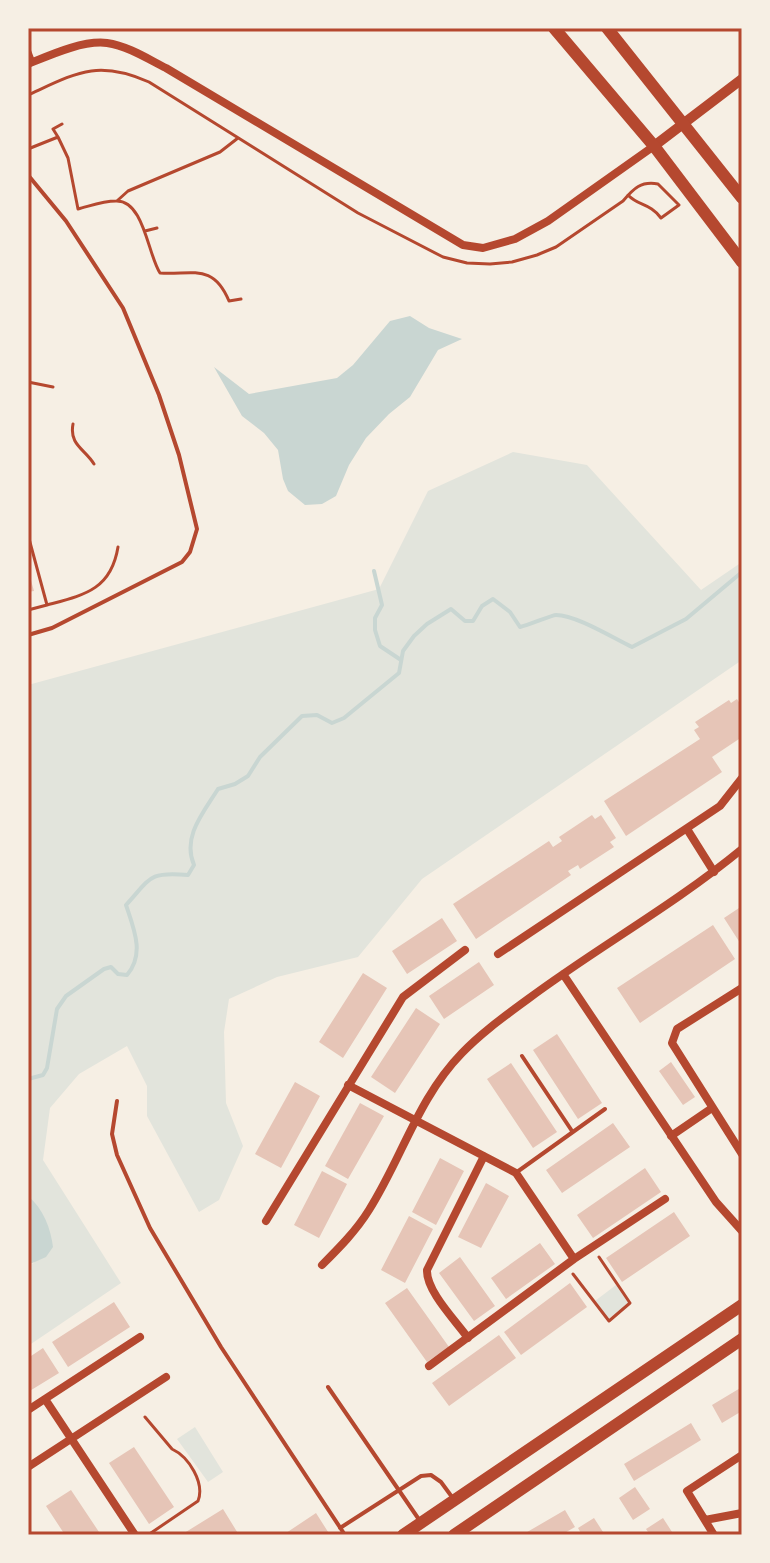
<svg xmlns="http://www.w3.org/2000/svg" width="770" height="1563" font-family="Georgia,serif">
<rect width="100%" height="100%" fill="#f6efe4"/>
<path fill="#e2e4dc" d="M513 452 587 465 701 590 742 562V660L422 879 358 957 277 977 229 999 224 1032 226 1103 243 1146 219 1200 199 1212 147 1116V1086L127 1046 79 1074 50 1108 43 1160 121 1283 28 1346V1265L34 1263 31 1199 28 1196V685L379 589 428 491Z
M616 1285 629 1304 608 1319 595 1301Z
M195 1427 223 1472 208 1482 177 1439Z"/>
<path fill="#c9d6d2" d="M410 316 429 328 462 339 438 350 410 397 389 414 366 438 349 465 336 496 322 504 305 505 288 491 283 479 278 450 264 433 242 416 214 367 249 394 337 378 353 365 390 321Z
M28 1196C43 1208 51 1229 53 1247L46 1257 28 1265Z"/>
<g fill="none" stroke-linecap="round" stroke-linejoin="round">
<path stroke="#c9d6d2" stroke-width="4" d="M374 571 382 605 375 618V630L380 646 401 660
M28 1079 43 1075 47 1068 57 1009 66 996 104 969 111 967 118 974 127 975C145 954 134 929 126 905 150 879 148 871 188 875L194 865C182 837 203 813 218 789L235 784 248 776 260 757 302 716 317 715 332 723 344 718 399 673 403 651 414 636 427 624 451 609 465 621H473L482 606 493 599 510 612 520 627C529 625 552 615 556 615 576 615 613 638 632 647L686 619 742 572"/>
</g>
<path fill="#e6c5b7" d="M28 570 34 591 28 592Z
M737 699 742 707V737L712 757 722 772 626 836 604 801 700 739 694 730 699 727 695 722 729 700 731 703Z
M592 815 595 819 601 815 616 838 610 842 614 847 580 869 578 865 568 871 571 875 476 939 453 904 549 841 553 847 562 841 559 837Z
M742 906V946L724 918Z
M442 918 457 941 407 974 392 951Z
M713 925 735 959 640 1023 617 988Z
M479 962 494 985 444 1019 429 996Z
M363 973 387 988 343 1058 319 1042Z
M416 1008 440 1024 395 1093 371 1077Z
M557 1034 602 1103 578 1119 533 1050Z
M671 1062 695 1097 683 1105 659 1071Z
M511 1063 557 1132 533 1148 487 1079Z
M295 1082 320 1096 281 1168 255 1154Z
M360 1103 384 1116 348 1179 325 1166Z
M613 1123 630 1147 562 1193 546 1170Z
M440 1158 464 1171 436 1225 412 1212Z
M645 1168 661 1192 593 1238 577 1215Z
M322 1171 347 1184 319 1238 294 1225Z
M486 1183 509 1196 481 1248 458 1237Z
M674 1212 690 1236 622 1282 606 1258Z
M409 1216 433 1229 405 1283 381 1270Z
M540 1243 555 1264 506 1299 491 1278Z
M460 1257 495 1306 474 1321 439 1273Z
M570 1283 587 1307 521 1355 504 1332Z
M407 1288 449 1347 427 1362 385 1303Z
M114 1302 130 1327 68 1367 52 1342Z
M499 1335 516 1358 449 1406 432 1383Z
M43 1348 59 1373 28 1392V1358Z
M742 1387V1411L722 1423 712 1405Z
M691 1423 701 1440 634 1481 624 1464Z
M134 1447 174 1507 149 1524 109 1463Z
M635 1487 650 1509 633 1520 619 1498Z
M71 1490 101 1535H65L46 1506Z
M223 1509 239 1535H181Z
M565 1510 575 1527 561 1535H522Z
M316 1513 330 1535H283Z
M594 1518 605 1535H582L578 1528Z
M663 1518 674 1535H650L646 1529Z"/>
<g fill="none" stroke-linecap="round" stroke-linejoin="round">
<path stroke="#b5482f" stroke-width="3" d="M28 95C76 73 97 59 149 82L358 213 443 257 467 263 490 264 512 262 537 255 556 247 623 201C634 188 641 181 658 184L679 205 661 218C650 203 638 206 628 195
M58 137 53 129 62 124
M28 149 58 137 68 158 78 209C90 206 103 201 116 201 144 200 148 255 160 273 193 275 213 263 229 301L241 299
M118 200 128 191 220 152 238 138
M145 231 157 228
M28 382 53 387
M73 424C69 445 85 449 94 464
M28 535 47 605 28 610
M47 605C84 595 111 590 118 547
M573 1274 609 1321 630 1303 599 1257
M145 1417 172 1449C189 1457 205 1483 198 1501L148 1535"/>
<path stroke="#b5482f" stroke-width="4" d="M28 48 33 61
M28 175 66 221 123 308 159 395 179 455 197 529 190 552 182 562 52 628 28 635
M522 1056 572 1131
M117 1101 112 1134 117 1155 150 1228 221 1347 345 1535
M517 1172 605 1109
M328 1387 420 1521
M340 1528 421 1476 431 1475 441 1482 452 1497"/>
<path stroke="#b5482f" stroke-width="8" d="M28 64C50 55 83 40 107 43 128 46 148 59 166 68L463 245 483 248 515 239 548 221 654 146
M687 829 714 872
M498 954 720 806 742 778
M563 974 716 1202 742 1231
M742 988 677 1029 672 1043 742 1154
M348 1085 516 1173 574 1259
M671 1136 712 1108
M266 1221 403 997 465 950
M322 1265C339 1248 356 1231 369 1210 402 1158 418 1098 462 1053 481 1033 505 1016 528 999 598 947 674 905 742 849
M468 1338C456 1321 426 1291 427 1270L484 1156
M429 1366 574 1259 665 1199
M45 1399 135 1535
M28 1410 140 1337
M28 1467 166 1377
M705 1520 742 1513
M714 1535 687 1491 742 1455"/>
<path stroke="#b5482f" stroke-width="10" d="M654 146 742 79"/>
<path stroke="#b5482f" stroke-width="12" d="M554 28 654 146 742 262
M607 28 742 198
M403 1535 742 1305
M454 1535 742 1339"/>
</g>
<rect width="770" height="1563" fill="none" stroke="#f6efe4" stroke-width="60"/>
<rect x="30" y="30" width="710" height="1503" fill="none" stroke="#b5482f" stroke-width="3"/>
</svg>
